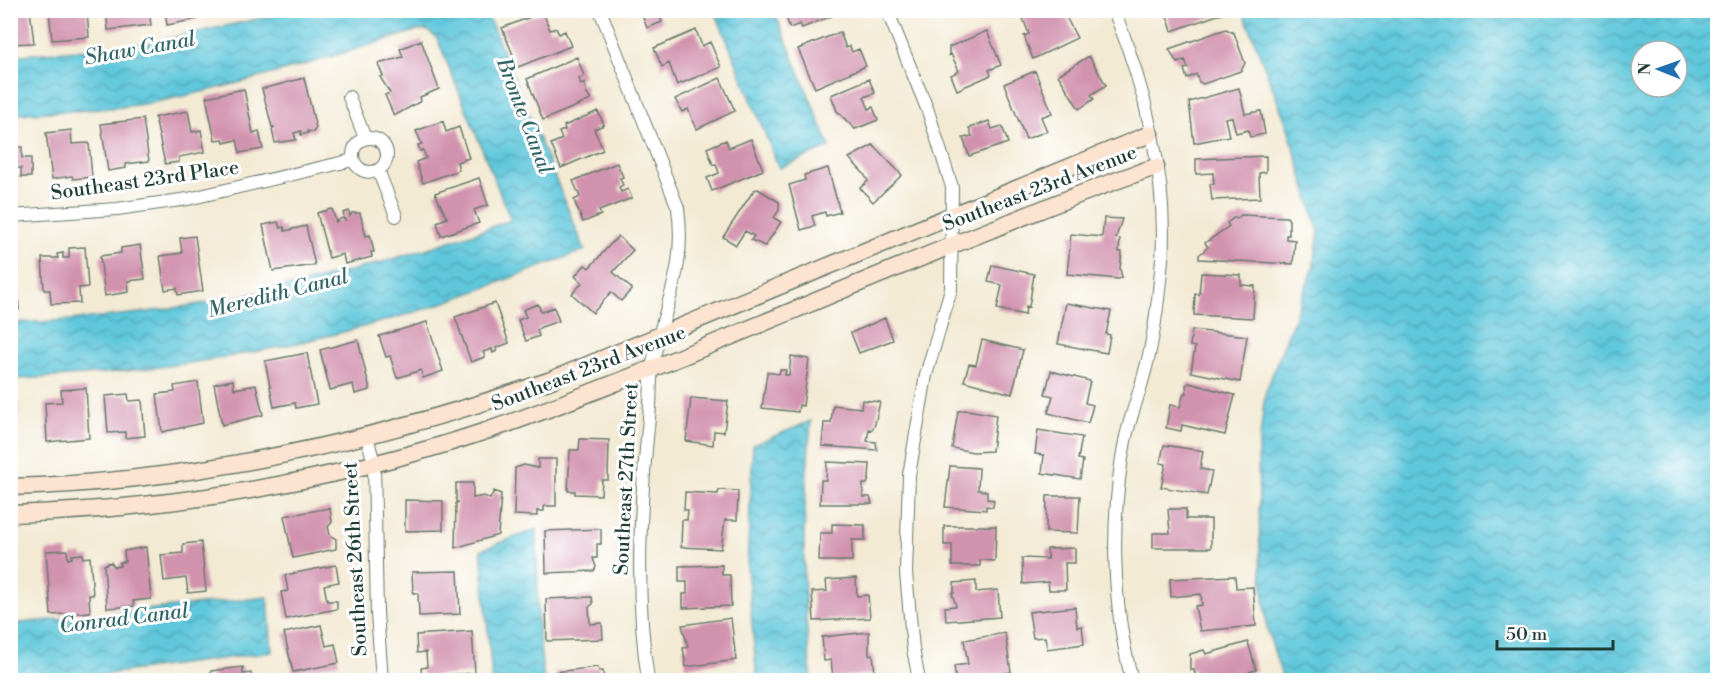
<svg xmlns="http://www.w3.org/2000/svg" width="1728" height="691" font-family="'Libre Bodoni',serif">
<defs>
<pattern id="water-waves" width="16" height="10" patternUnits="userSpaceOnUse" patternTransform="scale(1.5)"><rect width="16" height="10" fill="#5fc7dc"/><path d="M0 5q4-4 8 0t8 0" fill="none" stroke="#4ea3b3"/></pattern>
</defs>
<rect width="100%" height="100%" fill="#fff"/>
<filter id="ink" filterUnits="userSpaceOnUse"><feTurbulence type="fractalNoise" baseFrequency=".0167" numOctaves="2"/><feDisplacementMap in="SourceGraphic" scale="12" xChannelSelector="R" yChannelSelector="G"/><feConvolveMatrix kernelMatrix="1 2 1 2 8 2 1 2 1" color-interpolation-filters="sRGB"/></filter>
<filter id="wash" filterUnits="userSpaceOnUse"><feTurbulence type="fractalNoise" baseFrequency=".008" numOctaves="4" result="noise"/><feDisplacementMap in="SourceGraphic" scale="24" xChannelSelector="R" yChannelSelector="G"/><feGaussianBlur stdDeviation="1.35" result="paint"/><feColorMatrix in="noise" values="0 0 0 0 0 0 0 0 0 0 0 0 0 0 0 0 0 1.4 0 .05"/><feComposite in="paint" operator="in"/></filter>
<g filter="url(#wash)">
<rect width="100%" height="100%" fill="#f3ead4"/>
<path fill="url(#water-waves)" stroke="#3f8288" stroke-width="1.5" fill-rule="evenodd" d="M297 10 486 11 585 250C537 268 489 287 440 304 302 349 155 374 11 379V323C183 318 349 279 511 220L437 38 427 30 415 31C331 57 247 84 160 101 111 111 60 111 11 114V56L145 44Z
M715 11H774L830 147 779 168Z
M1243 11H1717V680H1283L1267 628 1260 557 1258 453 1265 394 1313 269 1319 233 1288 128ZM1641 51H1677V87H1641Z
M811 421C803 512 800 590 812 680H757L747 566 753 445Z
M537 529 538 629 544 680H492L481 550Z
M268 597 272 652 62 680H11V624Z"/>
<g id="blocks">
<path fill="#d192ae" d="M10 10H30L34 43 10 44Z
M49 10H87L89 37 52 40Z
M106 10H149L151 25 108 30Z
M165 10H197L198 19 167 25Z
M640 10H662L658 12 662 22 647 28Z
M783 10H844V11L802 28 800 24 790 28Z
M931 10H951V11L934 18Z
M1035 10H1069L1071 15 1066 17 1077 38 1033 59 1024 36 1029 34 1022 16Z
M1165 10H1229V11L1172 31Z
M543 12 550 30 556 28 559 34 565 31 571 46 518 67 502 28Z
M1226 29 1234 33 1245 63 1241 71 1203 84 1199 82 1196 74 1187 79 1184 69 1188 68 1185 60 1177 63 1169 49Z
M696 30 702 46 710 42 721 67 677 85 669 63 662 67 654 48Z
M987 31 1001 65 989 70 991 75 957 90 951 75 959 71 951 54 949 55V47Z
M840 32 846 48 850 46 852 52 859 49 866 66 815 88 798 49Z
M421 40 439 89 420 97 421 101 394 116 385 95 390 93 380 77 383 76 378 64 403 57 400 49Z
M1089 56 1106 85 1091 95 1094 99 1079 109 1058 75Z
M577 57 584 76 579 78 581 85 585 83 586 93 591 100 543 120 527 79Z
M1035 71 1052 113 1041 117 1047 131 1026 139 1004 84Z
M304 78 316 128 313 132 307 131 308 133 301 135V131L294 133 296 140 275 143 272 130 274 127H272L262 89Z
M720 78 735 111 697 129 688 109 682 112 675 99Z
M869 79 875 93 864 97 869 109 873 107 878 120 855 129 837 111 831 95Z
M1239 88 1245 114 1261 111 1265 134 1250 137 1248 130 1236 133 1232 117 1225 118 1229 136 1194 143 1189 102Z
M244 89 253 133 259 131 263 149 240 153 237 140 224 143 223 139 215 140 206 97Z
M188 111 192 132 201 130 205 152 179 157V162L165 164 155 117Z
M598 111 604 125 594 129 603 150 561 168 551 144 562 139 559 132 565 130 564 126Z
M143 119 149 161 126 164V168L108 171 101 124Z
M443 121 446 132 459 127 469 158 457 162 459 170 423 183 416 162 426 158 423 150 420 151 418 145 422 144 416 131Z
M989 121 992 129 1002 126 1008 143 969 156 963 138 972 136 969 128Z
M71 130 72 144 89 143 92 177 73 179 72 176 52 179 46 133Z
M751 139 763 170 712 191 707 178 719 173 716 164 713 165 707 148 726 140 729 148Z
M873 145 902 175 873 202 860 188 868 181 864 174 849 158Z
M10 147H22V158H31V177H21V168H14V175H10Z
M1266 156V172L1259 173 1260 198 1212 200 1210 184H1214L1213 173 1196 174V159Z
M617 163 623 177 620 178 623 185 619 187 621 192 628 189 632 198 599 211 601 215 583 222 574 200 580 197 573 181Z
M828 168 840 212 826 216 825 212 812 216 815 226 801 230 789 185 805 180 804 175Z
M479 178 488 205 474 210 479 223 441 236 437 222 447 218 435 193Z
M758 189 779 202V210L774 218 781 222 765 246 751 240 754 236 745 231 736 245 723 237 754 190Z
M332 209 336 222 342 218 345 220 343 213 349 211 350 216 352 213H360L366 236 370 235 374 252H371L372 257 345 264 343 254 329 258 317 213Z
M1241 215 1287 217 1289 220V235H1286V239L1295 240 1293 264 1199 259V255L1208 247 1205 243 1229 226 1227 223 1235 217 1237 219Z
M1104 218 1122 219 1116 238 1120 239 1119 252H1122L1120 269 1122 277 1119 279 1067 274 1071 234 1102 237Z
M278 222 280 228 284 227 285 231 306 226 315 265 273 271 263 225Z
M195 236 203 291 178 295 177 288 165 290 160 256 182 253 180 238Z
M618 236 633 250 613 272 632 289 621 301 611 292 593 313 572 294 582 283 575 276 585 265 589 268Z
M140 245 145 279 128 281 129 292 105 296 100 256 121 253V248Z
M85 247 88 287 79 288 80 303 51 304 50 290H44L42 258H58L57 254 63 253V258H69V248Z
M992 265 1034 274 1029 307 1026 306 1025 315 997 309 1002 285 988 282Z
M10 266H17L19 310H10Z
M1201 273 1241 275V285L1255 286 1253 318 1194 315 1195 294 1199 295Z
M495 303 509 343 496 348 497 351 493 353 492 349 483 352 485 357 471 362 455 317Z
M1066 303 1111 311 1106 334 1110 335 1107 353 1058 344Z
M538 304 541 312 554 307 559 321 541 327 537 330 539 336 526 341 518 320 526 317 523 310Z
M885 318 893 340 859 353 851 333Z
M427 322 443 371 423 378 421 370 397 378 390 356 386 357 379 336Z
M1192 330 1247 336 1240 382 1191 372 1195 347 1190 346Z
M358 340 370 390 355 394 353 384 330 390 320 350Z
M982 340 1023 350 1012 394 964 381 969 364 976 365Z
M307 353 317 404 296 408 295 403 274 407 265 361Z
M791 356 809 359 803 406 799 405 798 412 762 408 767 372 779 374 780 370H786L785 375H789Z
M1051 371 1090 381 1085 403 1093 405 1088 423 1048 413 1053 396 1045 394Z
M233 380 234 389 256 385 263 415 222 425 214 384Z
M198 382 203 423 162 432 157 394 175 392 174 386Z
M1189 383 1235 395 1225 435 1182 425 1181 431 1166 428 1170 405 1180 407 1184 393H1187L1186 385Z
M86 388 89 438 47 442 45 403 62 402 61 390Z
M10 393H15V415H10Z
M128 394 129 401 142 400 145 436 125 438V432L108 433 105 396Z
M691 398 728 401 724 432 714 431 713 445 686 441Z
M862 400 880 402 875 424 872 430 869 429 867 441 876 442 877 450 822 446 824 423H831L833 405 861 408Z
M967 410 996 415 992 451 973 452 952 448 958 411Z
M1038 430 1082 437 1078 459 1083 460 1080 479 1042 473 1044 455 1035 454Z
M580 439 609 440 608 480H602L601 495 575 494V491H568L570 450H579Z
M1164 445 1203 451 1200 469 1212 471 1207 495 1161 487 1166 464 1160 463Z
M538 459H556V506H544V511H537V516L514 515 515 468 524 465 538 468Z
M827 462 870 464 869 479 867 484H863V497H870L872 504H820L821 480H826Z
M950 466 979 468 978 490 987 491V499L994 500 993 507 986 506V510L945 507Z
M456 483H473V498L484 496 490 499 494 491 501 494 498 535 455 548 456 503 459 502H456Z
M719 490 738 491 737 520H725L721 549 681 547 682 520H687L688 510H684L685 492 718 494Z
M1047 496H1080L1078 533 1046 532Z
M405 500 443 501V530L405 531Z
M330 508 332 522 328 527 330 535 336 539V549L293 558 284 516Z
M1168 509H1186V519H1211V548H1153V533H1170Z
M832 524 865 525V540H852V561H819L820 533H832Z
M944 526H996L995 561 980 560V566H952V545H944Z
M601 529V544H597V558H593L596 567 594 571 546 573 545 531Z
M201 542 206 591 188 593 186 578 164 581 161 555 183 553V544Z
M146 547 151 599 133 601 134 606 107 608 104 565 111 562 114 567 120 566V562H125L124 551Z
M1075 548V563H1065L1066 590H1049L1048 582 1023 584 1022 558 1048 559 1047 549Z
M67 550 68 559 72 558V555L83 554V558L90 557 93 595H89L90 612 51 615 46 551Z
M336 565 339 582 324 585 327 601H337V609L286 619 281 592 288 591 285 575Z
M722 565V575H730L731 606 683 608V594H687V582H679V566Z
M458 571 460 614 419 616 418 593H413L412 572Z
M1235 576 1236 588 1253 587 1256 626 1200 631 1195 606 1202 605 1201 594 1171 597 1170 579Z
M856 578 857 596 868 595 870 618 814 621 812 592 827 591 826 580Z
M976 581V592L998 590 1000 617 946 621 945 607 956 606 952 593H954V583Z
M592 597 593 604 589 607 590 624 602 623 603 639 547 641 546 599Z
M1075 607 1077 627 1082 626 1084 644 1047 649 1045 637 1033 638 1029 612Z
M731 618 736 660 686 667 683 648 688 647 682 625Z
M321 625 326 646 335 644 339 663 293 672 284 633Z
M472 631 475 673 422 677 421 668 427 667 426 652 417 653 416 635Z
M869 632V655L873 654 875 674 833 678 831 660 824 661 822 637Z
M1005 633 1011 672 956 680 954 666 968 664 964 640Z
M1248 642 1256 670 1249 672 1251 680H1188L1196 678 1194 670H1190V654L1204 650 1206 654Z
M243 667V674L251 673 252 680H212L211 671Z
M598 667 599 671H603L604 680H556L555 672Z"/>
</g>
</g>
<g filter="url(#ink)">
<use href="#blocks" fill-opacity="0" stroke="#697a6c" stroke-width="1.5"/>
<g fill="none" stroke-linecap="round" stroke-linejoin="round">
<defs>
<path id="street" d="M600 10 678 208C687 276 662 306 652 368 650 384 651 401 649 418 640 504 635 594 648 680
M887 10 928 111 952 187 951 289 926 375 909 475 906 573 913 649 919 680
M1114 10C1144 85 1168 178 1162 259 1159 295 1155 336 1145 371 1139 395 1130 417 1125 441 1110 518 1112 605 1132 680
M349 97 365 138
M353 155a17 17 0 1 1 34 0a17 17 0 1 1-34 0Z
M378 170 396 216
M10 216 117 209 188 199 353 160
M367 436 374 464 377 613 382 680"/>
<path id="secondary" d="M10 487C196 482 376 441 551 380L1150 134
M10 514C171 509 333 482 486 431 544 412 599 389 656 367 770 321 883 272 998 227 1050 206 1102 184 1156 167"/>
</defs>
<use href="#street" stroke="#697a6c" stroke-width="14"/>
<use href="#secondary" stroke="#697a6c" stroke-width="19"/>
<use href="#street" stroke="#fff" stroke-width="12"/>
<use href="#secondary" stroke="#fde4d0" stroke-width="16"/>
</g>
</g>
<g text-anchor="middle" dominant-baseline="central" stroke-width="6" stroke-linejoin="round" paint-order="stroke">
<g font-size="20" fill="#1f3d34" stroke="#fff">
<text transform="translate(145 181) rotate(-8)">Southeast 23rd Place</text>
<text transform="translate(1040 189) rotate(-21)">Southeast 23rd Avenue</text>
<text transform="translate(589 369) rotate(-21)">Southeast 23rd Avenue</text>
<text transform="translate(627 479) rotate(-87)">Southeast 27th Street</text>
<text transform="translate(356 559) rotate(-93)">Southeast 26th Street</text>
</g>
<g font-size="21" font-style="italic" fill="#326666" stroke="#fff">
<text transform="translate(140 49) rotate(-10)">Shaw Canal</text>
<text transform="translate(524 116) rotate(69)">Bronte Canal</text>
<text transform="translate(278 294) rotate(-14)">Meredith Canal</text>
<text transform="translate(124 619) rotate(-7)">Conrad Canal</text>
</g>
</g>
<rect width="1728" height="691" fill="none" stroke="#fff" stroke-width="36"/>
<g transform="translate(1659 69) rotate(271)"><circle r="28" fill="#ffffff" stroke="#a5b1ae" stroke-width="1.5"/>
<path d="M0-4.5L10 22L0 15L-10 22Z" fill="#1f6fb2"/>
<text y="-9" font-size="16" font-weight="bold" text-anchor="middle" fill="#1f3d34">N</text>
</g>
<path d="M1497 640v9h116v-9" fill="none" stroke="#1f3d34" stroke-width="3"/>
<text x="1506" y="640" font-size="18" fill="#1f3d34" stroke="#ffffff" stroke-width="4.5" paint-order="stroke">50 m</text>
</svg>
